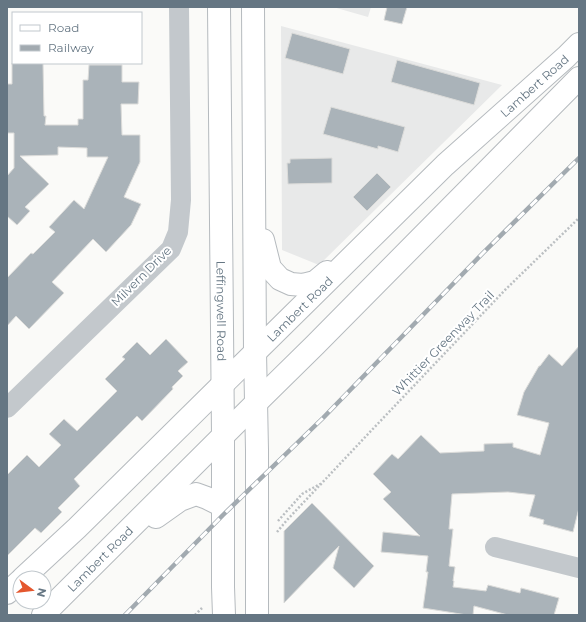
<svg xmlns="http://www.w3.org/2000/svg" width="586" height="622" font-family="Montserrat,sans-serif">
<rect width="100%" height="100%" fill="#fafaf8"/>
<path fill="#e8e9e9" d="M333 7H371L368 17Z
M281 26 502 85 319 265 282 250Z"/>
<path fill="#aab3b9" stroke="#dcdcda" d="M387 7H407L402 24 384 20Z
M292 33 350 49 343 74 285 58Z
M397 60 480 83 474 105 391 82Z
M12 63H43L44 116H46L45 125H78V119H83V80H88L89 65H122V82H139L138 104H121L122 135H140V162L124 197 141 204 131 225 106 252 93 239 52 282 64 293 29 329 16 316 7 326V278L31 253 33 254 55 232 49 227 74 200 84 209 108 157H87V148L58 147V155L20 156 49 184 25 207 30 211 17 225 7 216V176L14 168V133H7V84H12Z
M331 107 405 127 398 152 378 146V149L323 134Z
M332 158V183L288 184 287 163H290V159Z
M377 173 391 187 367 211 353 197Z
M166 339 188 362 178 371 183 376 172 387 173 389 142 421 137 416 74 479 80 486 58 508 62 512 41 533 35 528 7 556V475L27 455 39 467 61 445 49 434 64 419 77 431 117 391 105 379 125 359 122 357 137 342 150 355Z
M579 346V508L573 532 543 524 544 520 529 516 535 495 508 492 452 494 449 529H453L449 566 455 567 453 581H454L453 587 486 591 488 585 520 593 521 588 559 598 554 615H508L474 606 473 615H467L423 608 428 572H426L428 556 381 552 383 532 420 536 383 499 391 492 373 474 392 454 398 459 421 435 440 453 484 451V444L513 443V447L540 455 549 423 517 415 524 392 539 366H540L549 354 562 366Z
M312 503 374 566 354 588 333 568 339 546 284 603V531Z"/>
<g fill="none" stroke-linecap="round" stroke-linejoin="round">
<defs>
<g id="major">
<path id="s1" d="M219 7 223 435V587L224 615"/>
<path d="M253 7 255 352 257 450V615"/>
<path d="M263 240 270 268 280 279 291 284 303 285 315 282 327 272"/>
<path d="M156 517 180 500 196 494 207 498 223 506"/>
<path id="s2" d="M23 578 77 528 445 165 566 57 579 44"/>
<path d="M7 593 20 581"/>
<path id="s3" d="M43 615 256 403 315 345 579 78"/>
</g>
</defs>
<use href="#major" stroke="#b5babe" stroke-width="24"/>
<path stroke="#bbbfc2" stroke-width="2.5" stroke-dasharray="2 2" stroke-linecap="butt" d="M278 521 302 494 320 484
M277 532 287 520 369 433 505 290 579 218
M195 615 202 608"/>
<path stroke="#c3c8cc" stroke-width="20" d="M7 408 171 249 178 232 181 200 179 7
M495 547 579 568"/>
<use href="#major" stroke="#fff" stroke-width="22"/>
<defs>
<path id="rail" d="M125 615 223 515 323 418 483 253 579 158"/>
</defs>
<use href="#rail" stroke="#a2aab0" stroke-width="4.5"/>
<use href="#rail" stroke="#fff" stroke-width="3" stroke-dasharray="9" stroke-linecap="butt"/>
</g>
<g text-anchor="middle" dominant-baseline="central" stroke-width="4" stroke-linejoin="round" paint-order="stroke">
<g font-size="12" fill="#657683" stroke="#fff">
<text stroke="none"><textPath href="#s2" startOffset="710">Lambert Road</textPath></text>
<text transform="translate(141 276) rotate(-45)">Milvern Drive</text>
<text stroke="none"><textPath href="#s2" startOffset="386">Lambert Road</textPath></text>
<text stroke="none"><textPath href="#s1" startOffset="304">Leffingwell Road</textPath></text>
<text transform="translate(443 343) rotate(-46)">Whittier Greenway Trail</text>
<text stroke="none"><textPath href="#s3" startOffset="80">Lambert Road</textPath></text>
</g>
</g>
<rect width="586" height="622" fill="none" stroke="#657683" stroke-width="16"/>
<rect x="12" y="12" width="130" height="52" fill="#ffffff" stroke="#c1c8cd"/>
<rect x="20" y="25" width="20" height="6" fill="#ffffff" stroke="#c1c8cd"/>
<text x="48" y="32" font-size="12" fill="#657683">Road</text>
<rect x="20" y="45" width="20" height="6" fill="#a2aab0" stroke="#c1c8cd"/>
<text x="48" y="52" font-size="12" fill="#657683">Railway</text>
<g transform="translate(32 590) rotate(105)"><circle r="19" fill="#ffffff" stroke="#c1c8cd"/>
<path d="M0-3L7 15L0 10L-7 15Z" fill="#e4572e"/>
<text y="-6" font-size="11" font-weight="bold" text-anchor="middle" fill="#657683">N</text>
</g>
</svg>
